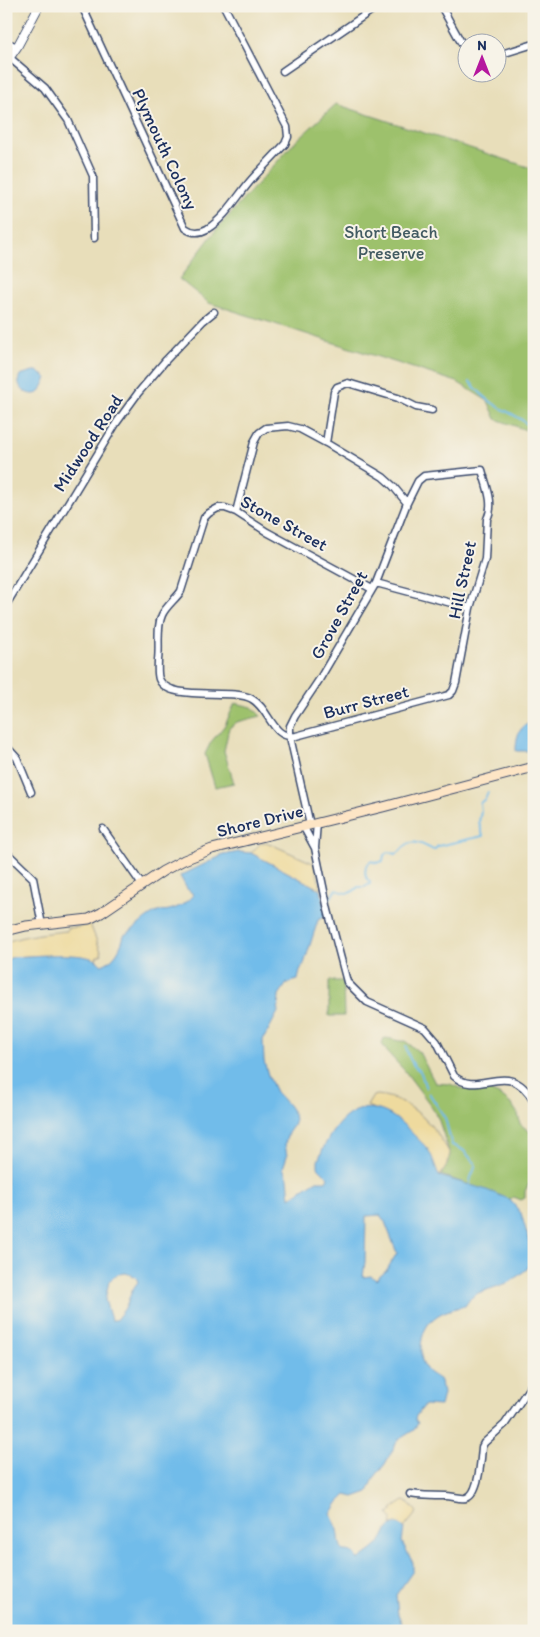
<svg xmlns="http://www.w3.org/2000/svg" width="540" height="1637" font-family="Itim,sans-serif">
<rect width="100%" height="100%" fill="#f7f3e8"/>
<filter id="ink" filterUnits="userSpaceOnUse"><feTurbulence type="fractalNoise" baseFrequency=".02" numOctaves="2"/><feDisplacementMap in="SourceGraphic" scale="10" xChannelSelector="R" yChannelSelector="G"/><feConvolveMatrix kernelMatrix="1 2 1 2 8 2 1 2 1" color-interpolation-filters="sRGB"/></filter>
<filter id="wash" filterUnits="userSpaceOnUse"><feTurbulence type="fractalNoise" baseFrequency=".0096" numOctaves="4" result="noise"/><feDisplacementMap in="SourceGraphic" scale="20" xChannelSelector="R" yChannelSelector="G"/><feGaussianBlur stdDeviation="1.12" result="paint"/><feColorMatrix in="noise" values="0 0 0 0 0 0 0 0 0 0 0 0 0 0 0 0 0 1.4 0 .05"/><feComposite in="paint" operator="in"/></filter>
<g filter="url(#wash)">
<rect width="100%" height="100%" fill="#e8deba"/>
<path fill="#9dc16c" stroke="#5c7865" d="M336 104 534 169V433L496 419 488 401 457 382 209 303 179 279 216 230 294 143Z
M235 703 252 707 261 716 237 722 229 728 224 751 234 783 215 787 205 754 211 742 225 725Z
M329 981H343L344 1016H329Z
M384 1038C391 1038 398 1042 405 1041L419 1052 435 1083 450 1084 460 1088 490 1091 501 1096 512 1105 518 1114 520 1124 534 1135V1198L529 1184 525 1191V1198L521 1200 514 1197 509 1199 441 1175 446 1167 450 1154 438 1118 429 1103 404 1070 388 1053 382 1044Z"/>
<path fill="#eeda9e" stroke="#84847e" d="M266 842 315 864 321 890 251 853 261 843Z
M90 924 102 954 96 957 97 961C69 954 42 955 13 957L6 960V942C26 935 46 933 67 931V928L80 927Z
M377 1095C411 1098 435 1126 450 1154L446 1167 440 1176 391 1115 367 1106 373 1096Z
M404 1501 409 1503 417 1512 404 1528 395 1524 391 1526 392 1519 389 1514 393 1511 392 1509Z"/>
<path fill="#71bcea" stroke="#4676a4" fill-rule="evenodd" d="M33 371H37L47 378 40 392C29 399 14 387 20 375Z
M534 722V747L527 751H516C516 738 518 725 534 722Z
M239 852 251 853 321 890 326 916 318 920 304 964 300 970 298 980 287 983 279 995 278 1012 263 1040 264 1061 268 1075 276 1092 288 1105 294 1114 295 1120 293 1126 288 1133 285 1144 287 1156 283 1168 288 1178 290 1198 315 1181H326L328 1177 318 1167V1161C337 1110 370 1087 413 1134 418 1139 425 1145 429 1151 433 1158 436 1168 439 1176L484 1189 509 1199 521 1213 529 1241 530 1263 527 1269 510 1282 478 1293 470 1299 465 1306C440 1311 423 1319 421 1347 421 1354 421 1363 426 1369 429 1374 437 1377 441 1381L443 1394 440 1406 425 1405 416 1416 415 1419 418 1423 414 1430 398 1440 385 1464 374 1478 368 1492 354 1497 346 1495 338 1503 331 1514C333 1520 337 1526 338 1530 340 1538 338 1542 343 1551 352 1551 354 1552 358 1560 366 1554 378 1547 383 1538 386 1533 387 1527 393 1525 397 1523 400 1525 404 1528L402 1542 413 1563V1571L396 1595 398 1615 405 1631H326L322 1626H320V1631H6V960L13 957C33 956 79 951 96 960 99 962 100 964 102 965 115 960 121 948 124 935 137 929 147 914 161 911 164 910 166 911 169 910 178 908 187 903 193 896L192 893 187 889 180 876 223 855ZM380 1215 385 1222 397 1253 386 1271 376 1280 371 1276 363 1277 365 1262 366 1216ZM126 1273 136 1277 138 1282C131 1290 130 1297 126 1306 124 1311 119 1315 116 1320H111L105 1300 109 1281 118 1274Z"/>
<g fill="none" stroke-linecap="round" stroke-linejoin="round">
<path stroke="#71bcea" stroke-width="2" d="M470 382C477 390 485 398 494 404 509 414 521 416 534 431
M330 899 336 889C345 894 351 895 358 887H364L370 884V882C364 877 365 872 366 866L371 861 377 863 383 861 384 855 389 852 396 854C401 852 401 849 405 846 415 838 424 846 434 850L438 846 483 836 479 822 481 811 480 803 485 799 488 792
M406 1046C406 1052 411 1061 414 1066 416 1069 418 1068 420 1071 423 1076 423 1082 426 1088
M429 1093 445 1118 452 1145 463 1150 475 1163C476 1173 469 1174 470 1185"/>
</g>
</g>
<g filter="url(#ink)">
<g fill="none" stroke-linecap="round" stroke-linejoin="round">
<defs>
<path id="minor" d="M82 6 185 228C192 233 200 233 207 229 226 217 238 195 252 179 263 167 274 156 285 144L288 137 287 127 224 6
M441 6 462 44 468 47
M6 42 17 47
M498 55 534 44
M10 58 45 88 68 120 93 176 94 238
M283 71 378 6
M326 443 334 392 337 387 348 383 398 398 416 407 432 410
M236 512 254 442 259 433 266 428 288 426 300 429 326 443 383 477 393 486 407 503
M376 583 470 608
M6 605 117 422 138 393 166 360 203 321 214 312
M6 746 17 758 31 792
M310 825 290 737V726L295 716 319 680 376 583 407 503 418 481 424 476 482 470C486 485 495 504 487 519L485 559 470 608 456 683 453 691 449 695 296 736C272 740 270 709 252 699 232 687 169 703 159 679 157 673 158 665 158 660 160 645 156 628 162 615 166 606 176 599 181 591L204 518 209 513 218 508H225L236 512 267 532 372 589
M303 826 315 848 328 910 347 982 367 1002 425 1028 437 1042 454 1076C479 1099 509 1056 534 1102
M103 829 142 885
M315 848 317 823
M6 852 33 878 42 925
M410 1494C422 1496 434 1496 446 1496 452 1496 459 1499 466 1498 479 1495 481 1459 482 1447L484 1443 505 1424 534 1381"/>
<path id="tertiary" d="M6 63 17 47 39 6"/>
<path id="secondary" d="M6 931 26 926 89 919 101 913 163 871 184 860 212 849 383 807 534 767"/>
</defs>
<use href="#minor" stroke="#3a496c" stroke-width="9"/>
<use href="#tertiary" stroke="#3a496c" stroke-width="10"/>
<use href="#secondary" stroke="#3a496c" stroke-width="11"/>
<use href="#minor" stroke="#fff" stroke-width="6"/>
<use href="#tertiary" stroke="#fff" stroke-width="8"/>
<use href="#secondary" stroke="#fde5c5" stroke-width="9"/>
</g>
</g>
<g text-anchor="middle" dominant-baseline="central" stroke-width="4" stroke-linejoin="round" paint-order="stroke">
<g font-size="18" fill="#1b2f5e" stroke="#f7f3e8">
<text transform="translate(165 149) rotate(65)">Plymouth Colony</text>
<text transform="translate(88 443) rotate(-57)">Midwood Road</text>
<text transform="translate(284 523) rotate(29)">Stone Street</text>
<text transform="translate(462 580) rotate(-78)">Hill Street</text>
<text transform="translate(339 615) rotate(-61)">Grove Street</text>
<text transform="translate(366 702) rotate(-15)">Burr Street</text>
<text transform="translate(260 821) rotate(-14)">Shore Drive</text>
</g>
<g font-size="18" fill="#425b62" stroke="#f7f3e8">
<text x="391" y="232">Short Beach<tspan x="391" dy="21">Preserve</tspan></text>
</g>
</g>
<rect width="540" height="1637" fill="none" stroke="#f7f3e8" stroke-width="25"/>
<g transform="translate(482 58)"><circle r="24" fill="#f7f3e8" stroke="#9fa5b1"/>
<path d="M0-4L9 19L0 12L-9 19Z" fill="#b5179e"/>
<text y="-8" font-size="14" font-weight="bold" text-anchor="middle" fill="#1b2f5e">N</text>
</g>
</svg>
